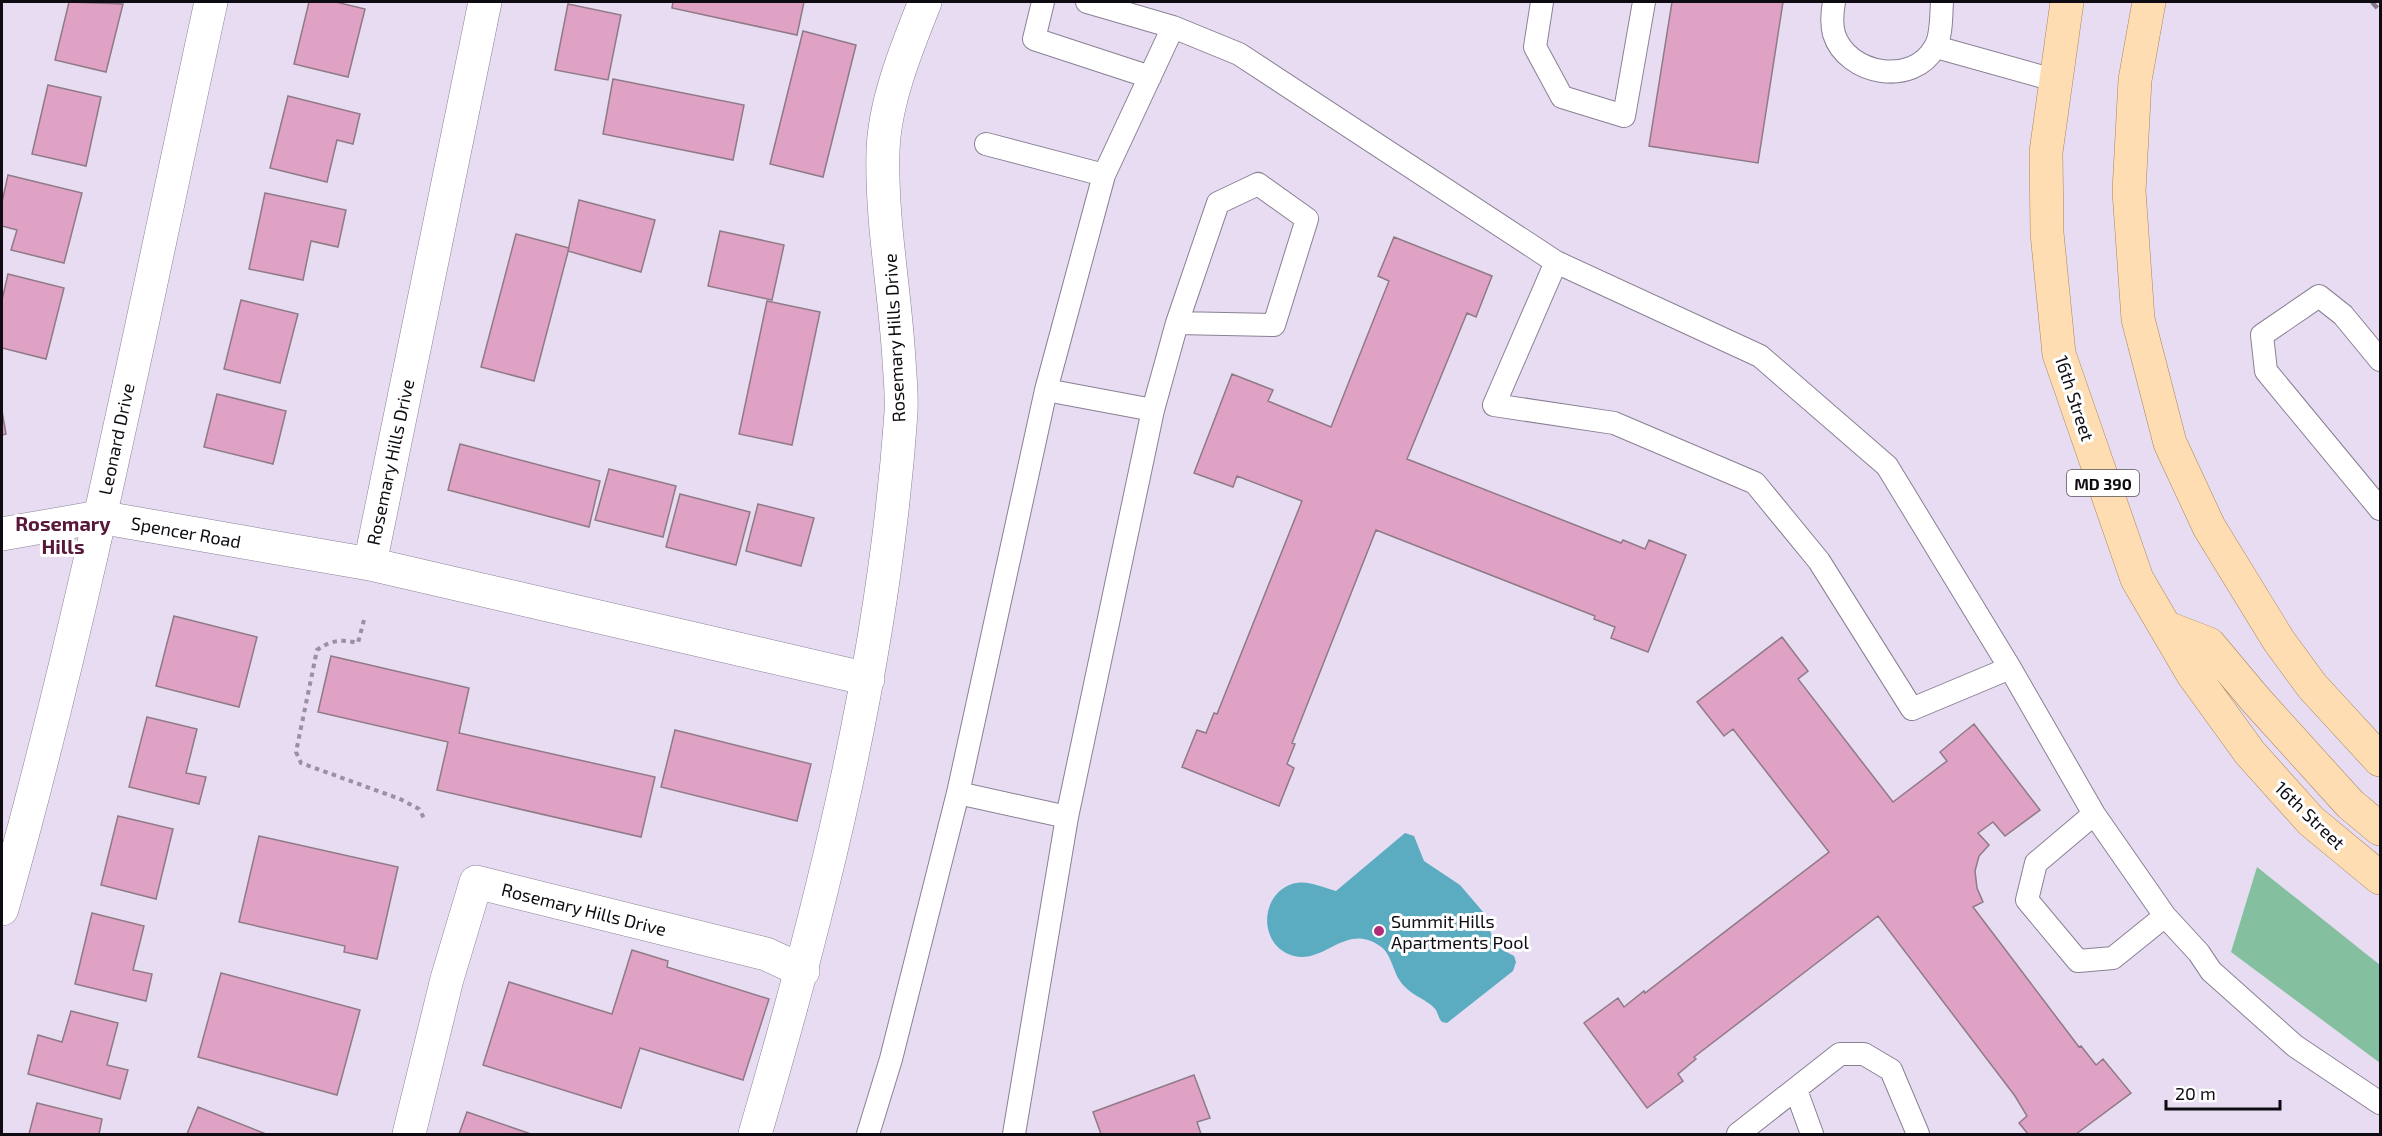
<svg xmlns="http://www.w3.org/2000/svg" width="2382" height="1136" font-family="'Exo 2',sans-serif">
<rect width="100%" height="100%" fill="#e7dcf2"/>
<path fill="#84c09f" d="M2257 867 2380 965V1063L2231 952Z"/>
<path fill="#5babc1" d="M1405 833 1414 836 1424 861 1460 885 1484 913 1494 942 1499 948 1514 956 1516 962 1513 971 1447 1023 1442 1022C1439 1019 1438 1014 1436 1010 1429 1000 1409 995 1400 981 1393 971 1391 953 1380 946 1343 920 1322 971 1286 953 1258 938 1262 894 1292 884 1306 879 1322 887 1336 891Z"/>
<path fill="#dfa2c5" stroke="#8f7a85" stroke-width="1.5" d="M69 2 123 4 106 72 55 60Z
M309 2H336L365 9 348 77 294 64Z
M673 2H804L797 35 672 8Z
M1672 2H1783L1758 163 1649 146Z
M568 4 621 15 608 80 555 70Z
M803 31 856 45 823 177 770 164Z
M613 79 744 105 733 160 603 134Z
M48 85 101 97 86 166 32 154Z
M288 96 360 114 353 144 337 140 327 182 270 168Z
M8 175 82 193 64 263 11 250 17 230 2 226V202Z
M265 193 346 210 338 247 311 241 303 280 249 269Z
M579 200 655 220 641 272 568 251Z
M720 231 784 245 772 300 708 286Z
M516 234 569 248 534 381 481 367Z
M1394 237 1492 276 1476 317 1467 313 1407 459 1621 543 1623 540 1645 549 1649 540 1686 555 1648 652 1611 638 1615 627 1594 619 1595 616 1376 530 1292 743 1295 744 1287 764 1294 768 1279 806 1182 767 1197 730 1206 733 1214 713 1217 714 1302 501 1237 476 1233 487 1194 473 1232 374 1273 390 1268 401 1331 427 1389 281 1378 276Z
M8 274 64 288 46 359 2 348V300Z
M241 300 298 314 280 383 224 369Z
M767 301 820 312 792 445 739 434Z
M217 394 286 411 273 464 204 447Z
M2 411 6 434 2 435Z
M460 444 600 481 589 527 448 490Z
M609 469 676 486 663 537 595 520Z
M680 494 750 512 736 565 666 547Z
M758 504 814 518 801 566 746 551Z
M174 616 257 637 239 707 156 686Z
M1782 637 1808 671 1798 679 1893 802 1947 761 1940 752 1974 724 2040 810 2005 836 1993 822 1978 833 1989 845 1979 856 1975 871 1977 888 1983 902 1973 907 2079 1047 2081 1046 2096 1065 2103 1059 2131 1093 2076 1134H2028L2019 1123 2027 1116 2015 1096 1878 916 1694 1057 1696 1059 1678 1074 1683 1081 1647 1108 1584 1023 1618 998 1624 1007 1644 991 1645 993 1829 852 1733 729 1724 736 1697 702Z
M331 656 469 688 459 733 655 777 641 837 437 790 448 742 318 712Z
M147 717 197 729 186 773 206 777 199 804 129 787Z
M675 730 811 764 797 821 661 787Z
M118 816 173 829 156 899 101 885Z
M259 836 398 867 377 959 344 952 345 946 239 922Z
M92 913 144 926 133 970 152 974 146 1001 75 984Z
M632 950 668 961 667 967 769 999 743 1080 640 1048 621 1108 483 1065 509 982 612 1014Z
M221 973 360 1010 337 1095 198 1057Z
M71 1011 118 1023 107 1065 128 1070 120 1099 28 1074 38 1035 62 1042Z
M1194 1075 1210 1118 1197 1122 1201 1134H1101L1093 1112Z
M37 1103 102 1119 99 1134H29Z
M198 1107 266 1134H187Z
M467 1112 531 1134H459Z"/>
<g fill="none" stroke-linecap="round" stroke-linejoin="round">
<defs>
<path id="lane" d="M1043 2 1034 39 1150 77
M1087 2 1173 27
M1542 2 1535 47 1562 97 1624 116 1644 2
M1834 2C1832 13 1831 23 1834 34 1847 75 1913 87 1935 47 1942 36 1941 14 1942 2
M1936 47 2054 80
M986 144 1104 175
M1556 262 1494 405 1614 423 1755 483 1819 561 1912 709 2010 668
M2380 360 2343 315 2319 296 2262 335 2266 371 2380 509
M1046 390 1153 410
M958 793 1067 817 1153 410 1177 323 1218 203 1258 184 1307 219 1274 325 1177 323
M2094 814 2036 863 2027 900 2078 961 2113 958 2165 916
M1796 1090 1812 1134
M868 1134 891 1059 958 793 1046 390 1104 175 1173 27 1239 54 1556 262 1760 356 1887 466 2010 668 2094 814 2165 916 2199 953 2211 971 2295 1046 2380 1103
M1014 1134 1067 817
M1738 1134 1840 1054H1864L1891 1070 1918 1134"/>
<path id="street" d="M2 534 99 517 370 564 868 679
M370 564 485 2
M2 909C86 611 145 305 211 2
M409 1134 447 979 476 882 766 954 803 971
M755 1134C824 899 884 658 901 413 902 395 900 377 899 360 895 291 881 221 883 152 884 103 907 47 925 2"/>
<path id="primary" d="M2067 2 2046 152 2047 233 2059 354 2137 579 2192 673 2250 753 2311 821 2380 878
M2149 2 2135 80 2129 191 2138 319 2170 443 2209 527 2279 641 2312 686 2380 760
M2165 627 2209 644 2255 699 2350 804 2380 829"/>
</defs>
<use href="#lane" stroke="#8a8094" stroke-width="24"/>
<use href="#street" stroke="#8a8094" stroke-width="34"/>
<use href="#primary" stroke="#a9855a" stroke-width="34"/>
<path stroke="#9991a2" stroke-width="4" stroke-dasharray="4.5 4.5" stroke-linecap="butt" d="M364 620 358 643C341 639 331 640 317 650L296 752 301 763 400 799 419 809 425 820"/>
<use href="#lane" stroke="#fff" stroke-width="22"/>
<use href="#street" stroke="#fff" stroke-width="33"/>
<use href="#primary" stroke="#feddb3" stroke-width="33"/>
<path stroke="#837b8b" stroke-width="4.5" stroke-dasharray="8 8" stroke-linecap="butt" d="M2372 2 2380 11"/>
</g>
<circle fill="#b12d75" stroke="#fff" stroke-width="2" cx="1379" cy="931" r="6"/>
<g text-anchor="middle" dominant-baseline="central" stroke-width="6" stroke-linejoin="round" paint-order="stroke">
<rect fill="#fff" stroke="#565459" stroke-width="1.5" x="2067" y="470" width="72" height="26" rx="4.5"/>
<g font-size="16" font-weight="bold" fill="#0e0b12">
<text x="2103" y="483">MD 390</text>
</g>
<g font-size="18" fill="#0e0b12" stroke="#fff">
<text transform="translate(894 338) rotate(-93)">Rosemary Hills Drive</text>
<text transform="translate(2075 398) rotate(72)">16th Street</text>
<text transform="translate(116 439) rotate(-78)">Leonard Drive</text>
<text transform="translate(390 462) rotate(-78)">Rosemary Hills Drive</text>
<text transform="translate(186 532) rotate(10)">Spencer Road</text>
<text transform="translate(2310 815) rotate(44)">16th Street</text>
<text transform="translate(584 909) rotate(14)">Rosemary Hills Drive</text>
</g>
<g font-size="18" fill="#0e0b12" stroke="#fff" text-anchor="start">
<text x="1391" y="921">Summit Hills<tspan x="1391" dy="21">Apartments Pool</tspan></text>
</g>
<g font-size="20" font-weight="bold" fill="#58183a" stroke="#fff">
<text x="63" y="523">Rosemary<tspan x="63" dy="23">Hills</tspan></text>
</g>
</g>
<rect width="2382" height="1136" fill="none" stroke="#0e0b12" stroke-width="6"/>
<path d="M2166 1100v9h114v-9" fill="none" stroke="#0e0b12" stroke-width="3"/>
<text x="2175" y="1100" font-size="18" fill="#0e0b12" stroke="#ffffff" stroke-width="4.5" paint-order="stroke">20 m</text>
</svg>
